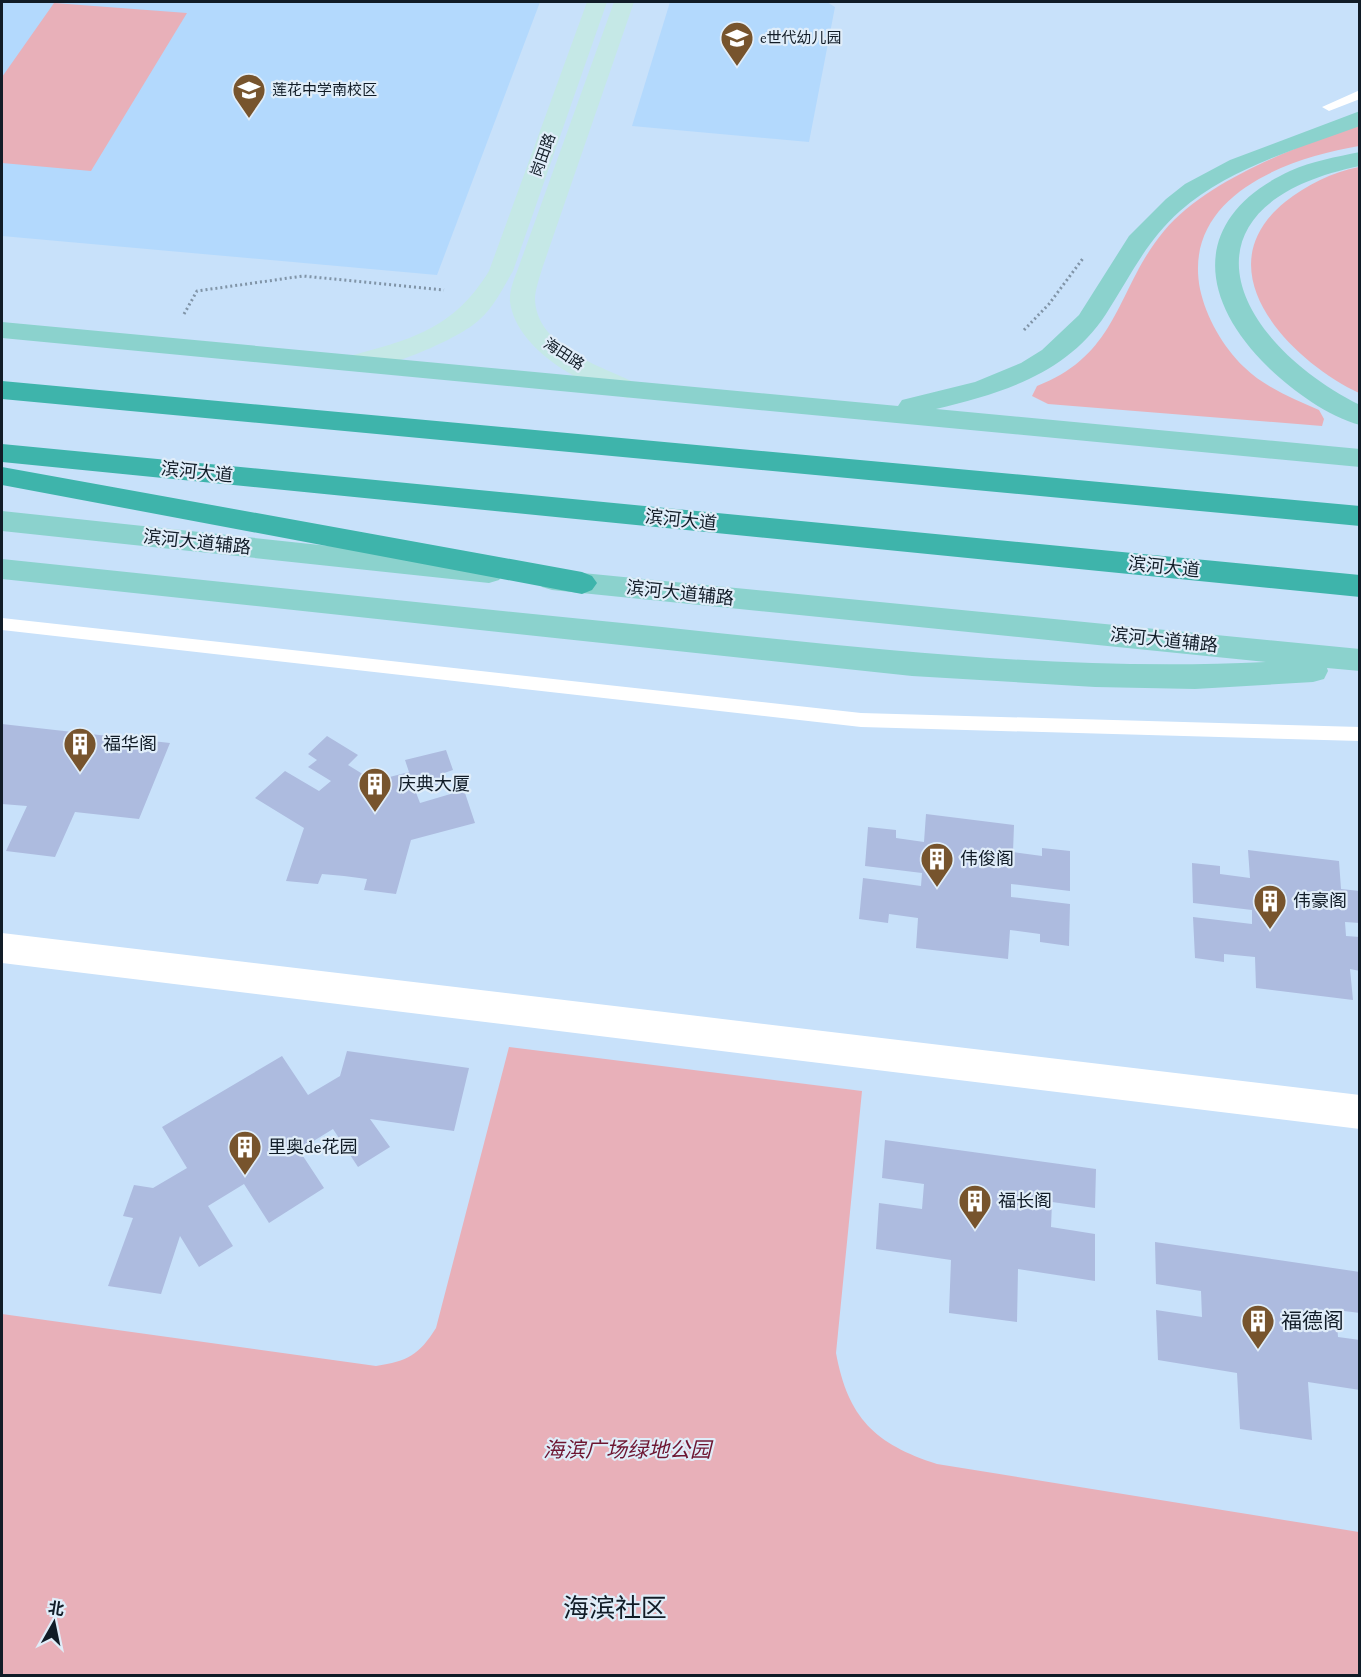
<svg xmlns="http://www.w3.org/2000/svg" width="1361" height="1677" font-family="'Crimson Pro','Noto Sans SC',serif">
<rect width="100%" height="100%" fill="#c8e1fa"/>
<path fill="#b3d9fd" d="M2 2H540L437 275 2 236Z
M670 2H827L835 7 809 142 632 126Z"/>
<path fill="#e8b0b9" d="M54 3 187 13 91 171 2 163V77Z
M1359 123V146C1287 158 1182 196 1200 289 1206 317 1223 347 1244 367 1264 387 1294 399 1319 410L1324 419 1322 426 1048 404 1032 396 1037 386C1120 354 1116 288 1164 231 1209 178 1297 148 1359 123Z
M1359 167V393C1291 361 1201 270 1285 202 1307 185 1332 172 1359 167Z
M509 1047 862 1091 836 1353C848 1418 875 1444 937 1464L1359 1532V1675H2V1314L376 1366C408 1361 419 1355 436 1328Z"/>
<path fill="#adbbdf" d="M2 724 170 743 139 819 75 812 55 857 6 851 27 806 2 804Z
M327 736 358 755 348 765 374 781 409 772 405 760 446 750 453 770 441 774 444 783 415 790 420 803 464 790 475 823 411 840 396 894 364 890 367 879 344 876 322 874 318 884 286 881 304 828 255 798 285 771 319 791 331 781 308 767 317 760 308 754Z
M926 814 1014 825 1013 852 1042 856V848L1070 851V891L1011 884V897L1070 904 1069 946 1040 942V934L1010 930 1008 959 916 948 918 918 889 914 888 923 859 919 863 878 921 886 922 873 865 866 868 827 896 830V838L924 842Z
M1248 850 1339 861 1341 889 1360 891V923L1345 922 1346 936 1360 937V971L1350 969 1353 1000 1256 988 1255 957 1224 954V962L1195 958 1193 917 1252 924V910L1193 903 1192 863 1220 866V874L1250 878Z
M347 1051 469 1068 454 1131 370 1119 390 1147 358 1167 333 1129 299 1150 324 1188 269 1223 244 1184 208 1206 233 1246 199 1267 180 1236 161 1294 108 1286 133 1218 123 1216 134 1185 153 1188 187 1168 162 1127 282 1056 308 1095 340 1076Z
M885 1140 1096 1169 1095 1208 1052 1202 1051 1227 1095 1234V1281L1018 1269 1017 1322 949 1313 951 1260 876 1249 879 1203 922 1209 924 1184 882 1178Z
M1155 1242 1360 1272V1313L1336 1310 1338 1337 1360 1340V1390L1308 1382 1312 1440 1240 1429 1237 1373 1158 1360 1156 1310 1202 1317 1201 1291 1156 1284Z"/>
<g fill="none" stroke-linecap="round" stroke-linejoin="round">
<path stroke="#8094a7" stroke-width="3" stroke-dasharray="2 3" stroke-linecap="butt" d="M184 314 197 291 303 276 444 290
M1024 330 1049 304 1084 257"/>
<path fill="#fff" fill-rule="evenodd" d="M1360 90V99L1329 111 1322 107Z
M2 618 861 713 1360 727V741L861 727 2 630Z"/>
<path fill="#fff" fill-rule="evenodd" d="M2 933 1360 1095V1129L2 963Z"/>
<path fill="#c5e8e6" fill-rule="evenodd" d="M587 2H607L513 271C503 288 494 307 479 320 458 340 373 376 346 369L342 363 346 357C409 340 453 330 489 271Z
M614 2H634L543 266C540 276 536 287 535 297 534 346 602 367 636 383L640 389 636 395 627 398C584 386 517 351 510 302 509 290 515 277 519 266Z"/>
<path fill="#8bd2cd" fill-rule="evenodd" d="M1360 111V126C1298 149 1230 167 1180 211 1146 241 1130 277 1106 314 1067 374 1002 393 936 409L1360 449V467L2 338V322L898 406 902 400 975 382 1021 363 1042 350 1079 315 1129 236 1166 199 1185 184 1230 160Z
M1360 152V166C1173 204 1226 337 1360 405V425C1327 416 1292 390 1268 367 1197 298 1191 217 1290 171 1312 161 1336 157 1360 152Z
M2 511 489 563 499 566 504 573 499 580 489 583 2 531Z
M2 559C222 582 442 605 662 627 862 648 1064 672 1266 662L552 590 542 587 537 580 542 573 552 570 1360 649V671L1327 668 1328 671 1324 679 1313 682 1195 689 1095 687 912 676 2 579Z"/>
<path fill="#3eb4ab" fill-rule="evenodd" d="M2 381 1360 506V526L2 399Z
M2 444 1360 575V597L2 462Z
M2 467 582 572 592 576 597 583 592 590 582 594 2 485Z"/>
</g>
<defs>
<symbol id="school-pin" viewBox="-11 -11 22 30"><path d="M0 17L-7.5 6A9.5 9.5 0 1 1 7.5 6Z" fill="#77542d" stroke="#e0edf9"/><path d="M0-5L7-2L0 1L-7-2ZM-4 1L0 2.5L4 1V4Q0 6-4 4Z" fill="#fff"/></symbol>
<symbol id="building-pin" viewBox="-11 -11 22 30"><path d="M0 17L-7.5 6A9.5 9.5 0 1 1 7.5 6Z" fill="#77542d" stroke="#e0edf9"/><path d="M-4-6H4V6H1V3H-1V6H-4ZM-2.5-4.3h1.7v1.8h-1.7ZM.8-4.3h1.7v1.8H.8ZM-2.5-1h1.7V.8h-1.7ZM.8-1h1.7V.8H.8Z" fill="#fff"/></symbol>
</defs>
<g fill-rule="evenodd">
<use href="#school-pin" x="718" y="19" width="38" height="52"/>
<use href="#school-pin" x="230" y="71" width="38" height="52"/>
<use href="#building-pin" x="61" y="725" width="38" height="52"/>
<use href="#building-pin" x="356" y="765" width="38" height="52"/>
<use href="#building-pin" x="918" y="840" width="38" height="52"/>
<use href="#building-pin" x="1251" y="882" width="38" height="52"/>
<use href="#building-pin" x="226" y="1128" width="38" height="52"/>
<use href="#building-pin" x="956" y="1182" width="38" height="52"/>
<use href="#building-pin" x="1239" y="1302" width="38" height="52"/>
</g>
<g text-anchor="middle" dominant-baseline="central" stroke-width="4.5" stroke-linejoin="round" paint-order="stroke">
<g font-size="15" fill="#111c27" stroke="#e0edf9" text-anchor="start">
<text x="760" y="38">e世代幼儿园</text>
<text x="272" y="90">莲花中学南校区</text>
</g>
<g font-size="15" fill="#111c27" stroke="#e0edf9">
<text transform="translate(543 155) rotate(-70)">岗田路</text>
<text transform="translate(564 354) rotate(33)">海田路</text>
</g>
<g font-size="18" fill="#111c27" stroke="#e0edf9">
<text transform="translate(197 472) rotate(6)">滨河大道</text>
<text transform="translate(681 520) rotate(6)">滨河大道</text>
<text transform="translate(197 542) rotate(6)">滨河大道辅路</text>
<text transform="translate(1164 567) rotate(6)">滨河大道</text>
<text transform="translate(680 593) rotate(6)">滨河大道辅路</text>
<text transform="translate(1164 640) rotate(6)">滨河大道辅路</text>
</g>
<g font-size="18" fill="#111c27" stroke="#e0edf9" text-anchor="start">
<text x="103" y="744">福华阁</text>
<text x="398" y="784">庆典大厦</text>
<text x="960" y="859">伟俊阁</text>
<text x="1293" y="901">伟豪阁</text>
<text x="268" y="1147">里奥de花园</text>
<text x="998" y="1201">福长阁</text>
</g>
<g font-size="21" fill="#111c27" stroke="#e0edf9" text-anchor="start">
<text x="1281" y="1321">福德阁</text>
</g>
<g font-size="21" font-style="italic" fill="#6d1531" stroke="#e0edf9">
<text x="627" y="1450">海滨广场绿地公园</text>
</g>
<g font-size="26" fill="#111c27" stroke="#e0edf9">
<text x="615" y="1608">海滨社区</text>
</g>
</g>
<rect width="1361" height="1677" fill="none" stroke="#111c27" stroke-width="6"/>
<g transform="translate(54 1623) rotate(9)" stroke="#e0edf9" stroke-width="4.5" paint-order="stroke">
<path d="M0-4.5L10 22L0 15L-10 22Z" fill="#111c27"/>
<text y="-9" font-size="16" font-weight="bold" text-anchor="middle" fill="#111c27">北</text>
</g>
</svg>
